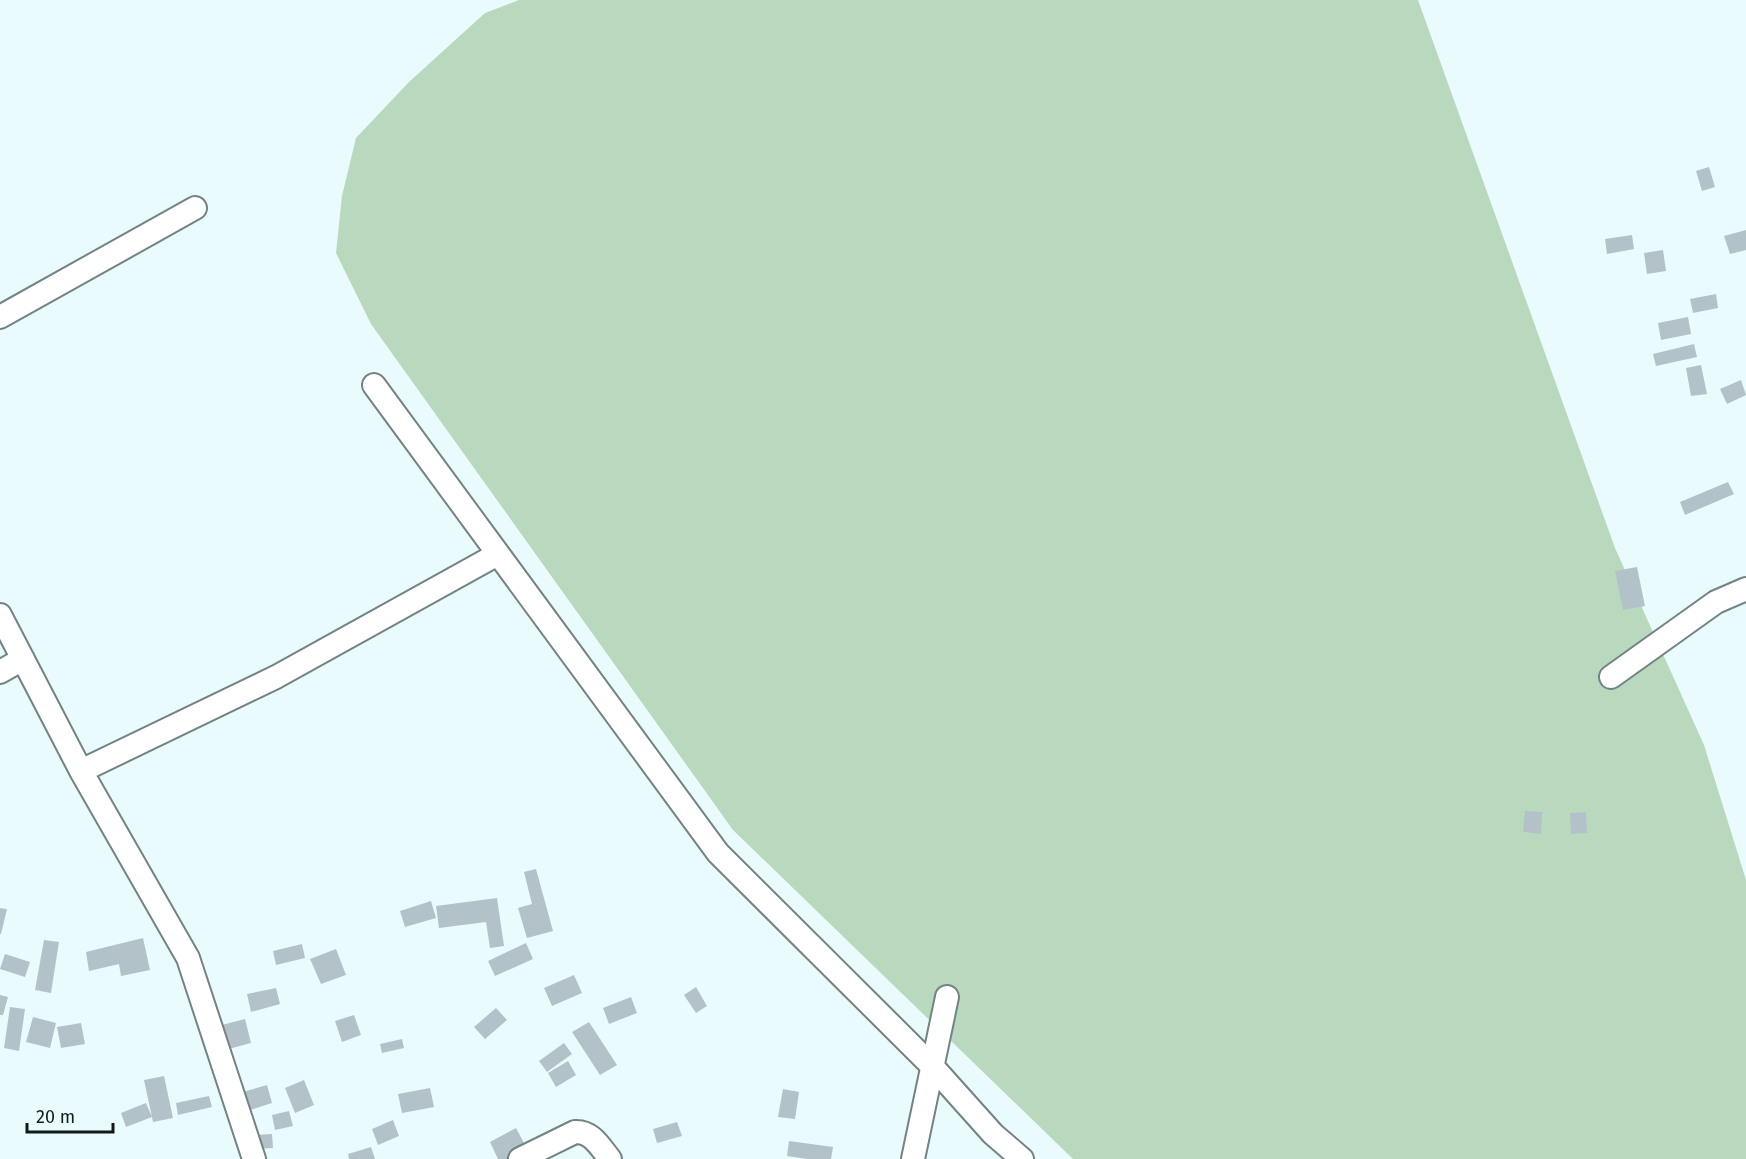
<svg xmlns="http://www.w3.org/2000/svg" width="1746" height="1159" font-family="'Fira Sans',sans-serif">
<rect width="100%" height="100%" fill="#e9fbfc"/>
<path fill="#b8d9bd" d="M519 0H1418L1615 548 1704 745 1746 880V1159H1073L733 830 371 324 336 253 342 196 356 138 409 82 485 13Z"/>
<path fill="#b3c2c9" d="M1709 167 1715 187 1702 191 1696 171Z
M1746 230V250L1730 254 1724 236Z
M1632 235 1634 249 1607 254 1605 239Z
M1663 250 1666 271 1647 274 1644 253Z
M1716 294 1718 308 1693 313 1690 299Z
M1688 317 1691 334 1661 340 1658 323Z
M1694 344 1697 357 1656 366 1653 354Z
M1701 365 1707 394 1691 396 1686 368Z
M1741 380 1746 395 1727 404 1720 389Z
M1728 482 1734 494 1685 515 1680 502Z
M1637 567 1645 606 1623 610 1615 571Z
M1525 811 1542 812 1541 834 1523 832Z
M1586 812 1587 833 1571 834 1570 813Z
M536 869 553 931 527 938 518 908 532 904 524 872Z
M497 898 504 946 490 948 486 922 439 928 436 906Z
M431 901 436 918 405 927 400 911Z
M0 908 7 909 1 934H0Z
M143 938 150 970 121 976 119 964 89 971 86 952Z
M44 940 59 942 51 993 35 990Z
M526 943 533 959 495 976 488 961Z
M302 944 305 958 276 965 273 951Z
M336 949 346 975 321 984 310 959Z
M5 954 30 962 25 977 0 969Z
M574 975 582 993 552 1006 544 988Z
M696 987 707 1006 696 1013 684 995Z
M276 988 280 1004 251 1012 247 994Z
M0 995 8 997 3 1015H0Z
M631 997 637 1013 609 1024 603 1008Z
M10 1007 25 1009 19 1051 4 1048Z
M496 1008 507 1020 485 1039 474 1027Z
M354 1015 361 1035 342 1042 335 1021Z
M33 1017 56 1023 50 1048 26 1042Z
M245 1019 251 1043 221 1051 214 1027Z
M589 1022 617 1065 600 1075 572 1032Z
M81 1023 85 1044 61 1048 57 1027Z
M402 1039 404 1048 382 1053 380 1044Z
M564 1043 572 1054 547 1072 539 1061Z
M568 1061 576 1075 556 1087 548 1073Z
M164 1076 173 1118 153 1122 144 1080Z
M304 1080 314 1105 295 1113 285 1088Z
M267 1085 272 1103 244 1112 239 1093Z
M430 1088 434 1107 402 1113 398 1094Z
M783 1089 799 1092 795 1119 778 1117Z
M209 1096 212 1107 178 1115 176 1103Z
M146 1103 152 1117 126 1127 121 1113Z
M289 1111 293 1126 275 1130 272 1115Z
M393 1120 399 1136 378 1145 372 1129Z
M677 1122 682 1136 657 1143 653 1129Z
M516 1128 531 1156 525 1159H498L490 1142Z
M272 1134 273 1148 254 1149 253 1135Z
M789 1141 833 1147 831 1159H807L787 1156Z
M371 1147 375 1159H349L348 1154Z"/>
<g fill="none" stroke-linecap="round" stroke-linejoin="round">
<defs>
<path id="minor" d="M0 317 195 208
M374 385 718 853 933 1067 993 1134 1022 1159
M0 615 81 771 188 958 254 1159
M0 672 23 659
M1611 677 1716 602 1746 589
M81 771 276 677 498 554
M520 1159 575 1132C592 1131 600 1147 610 1159
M913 1159 947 997"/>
</defs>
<use href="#minor" stroke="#738384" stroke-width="26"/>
<use href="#minor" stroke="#fff" stroke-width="22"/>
</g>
<path d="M27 1123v9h86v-9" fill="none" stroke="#121919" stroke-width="3"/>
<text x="36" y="1123" font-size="18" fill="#121919" stroke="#e9fbfc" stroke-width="4.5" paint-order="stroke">20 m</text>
</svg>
